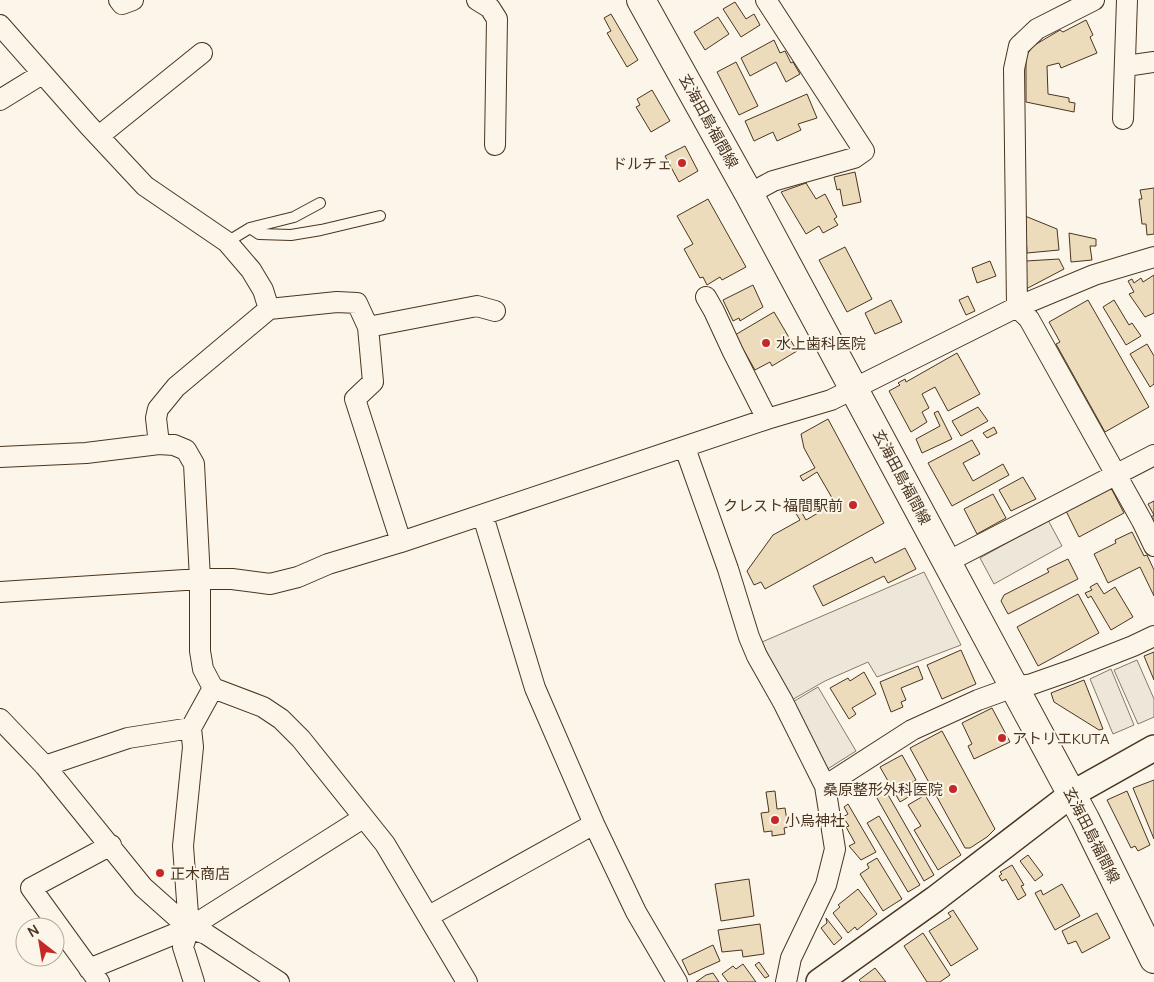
<svg xmlns="http://www.w3.org/2000/svg" width="1154" height="982" font-family="Manrope,'Noto Sans JP',sans-serif">
<rect width="100%" height="100%" fill="#fbf6e9"/>
<path fill="#ede7d9" stroke="#887966" d="M1048 520 1062 546 994 584 980 558Z
M924 572 961 645 877 677 868 662 825 681 790 701 762 642Z
M1137 660 1154 699V717L1138 724 1114 670Z
M1111 669 1134 725 1113 734 1090 679Z
M818 687 856 751 826 770 791 703Z"/>
<path fill="#ecdcbc" stroke="#4a3520" d="M735 2 746 19 754 14 760 25 741 37 723 9Z
M611 14 638 60 627 67 607 33 611 31 604 18Z
M718 17 729 34 705 50 694 32Z
M1086 20 1093 35 1090 37 1097 53 1061 68 1059 63 1047 66 1048 94 1069 98V102L1075 103 1074 112 1026 102V56L1033 46 1060 30 1063 32Z
M774 40 780 53 785 51 791 63 793 62 800 74 786 82 776 62 750 76 741 58Z
M736 62 758 106 739 115 717 72Z
M652 90 670 121 651 132 636 107 640 105 637 99Z
M807 94 817 118 798 124 801 130 777 141 773 132 754 141 745 121Z
M685 146 698 171 679 182 665 156Z
M855 172 861 202 843 206 840 189 837 190 834 177Z
M806 183 816 199 825 194 837 217 834 219 838 225 823 233 819 226 806 234 781 192Z
M1154 188V234L1147 235 1146 224H1142L1139 199H1142L1140 190Z
M708 199 746 267 722 280 720 277 707 285 703 277 700 278 684 249 693 244 677 216Z
M1025 216 1057 229 1059 250 1027 253Z
M1069 233 1096 239V246H1090L1092 260 1071 262Z
M845 247 872 299 847 312 819 260Z
M1059 259 1064 269 1026 289V261Z
M990 261 996 276 977 283 972 268Z
M1154 275V313L1145 317 1129 294 1134 292 1128 281 1132 279 1134 283 1141 278 1143 282Z
M753 285 763 307 740 321 739 318 733 321 723 300Z
M968 296 975 311 966 315 959 300Z
M891 300 902 322 875 334 865 313Z
M1088 300 1149 407 1105 432 1056 344 1060 342 1049 322Z
M1114 300 1129 325 1132 323 1141 336 1126 345 1103 307Z
M774 312 797 351 772 366 770 362 755 370 735 335Z
M1147 344 1154 356V384L1150 387 1130 354Z
M957 353 980 394 948 411 935 387 922 394 929 408 922 412 927 422 911 432 889 391 900 385 898 383 905 379 906 382Z
M978 407 988 421 961 436 952 421Z
M938 411 952 439 922 453 916 439 940 426 934 413Z
M828 419 884 523 765 589 761 582 754 585 747 571 773 535 800 520 792 507 797 504 806 520 818 513 812 502 819 498 825 509 835 503 817 472 803 481 800 476 815 468 804 448 801 434Z
M994 427 997 433 987 438 983 433Z
M972 440 980 454 963 463 973 481 1003 464 1009 475 952 506 928 463Z
M1023 477 1036 499 1011 511 999 490Z
M1111 488 1124 513 1079 537 1066 511Z
M993 494 1006 518 977 534 964 509Z
M1154 501V523L1151 517 1154 515 1148 504Z
M1132 532 1144 556 1147 555 1154 570V596L1140 567 1108 583 1094 554 1116 543 1115 540Z
M905 548 916 569 888 583 884 576 823 606 813 586 872 557 875 563Z
M1068 559 1078 579 1008 614 1001 601 1004 595 1049 572 1047 569Z
M1097 583 1104 594 1115 587 1133 617 1111 630 1091 596 1088 598 1085 593 1092 590 1090 587Z
M1078 594 1099 633 1038 666 1017 627Z
M961 650 976 684 942 699 927 665Z
M1154 652V680L1144 656Z
M918 666 923 679 901 688 906 700 901 702 903 707 891 712 880 682Z
M864 672 876 694 852 708 856 714 849 719 830 688 848 678 850 681Z
M1084 680 1103 729 1099 730 1054 702 1051 693Z
M992 708 1010 742 974 759 968 746 972 744 962 723Z
M942 731 995 829 987 837 970 848H965L910 748Z
M902 755 916 780 904 787 910 796 900 802 880 767Z
M1154 780V839L1133 788Z
M883 786 934 875 924 881 873 791Z
M775 791 777 809 785 808 788 827 784 828 785 834 772 836V831L764 832 761 813 769 812 766 792Z
M1127 791 1150 845 1138 851 1135 846 1131 848 1107 800Z
M925 795 961 855 938 870 914 830 921 826 908 805Z
M848 804 876 852 861 860 849 846 855 843 846 827 849 826 843 817 848 814 844 807Z
M879 816 920 885 908 892 867 823Z
M1028 855 1043 875 1035 881 1020 861Z
M877 858 902 899 883 911 860 874 869 868 867 864Z
M1012 865 1024 885 1021 886 1026 895 1018 900 1006 879 1002 881 999 876 1002 874 1000 872Z
M749 879 754 916 721 921 715 884Z
M1062 884 1080 916 1055 930 1035 893 1041 890 1043 895Z
M858 889 877 914 857 930 855 927 848 933 833 913 840 907 838 905Z
M953 910 978 949 951 966 929 931 951 917 948 913Z
M1097 913 1110 938 1082 953 1076 941 1068 944 1062 931Z
M826 918 842 938 834 945 821 928 827 923Z
M760 924 764 954 743 957 742 950 722 952 718 930Z
M923 933 950 975 940 982H927L904 946Z
M713 945 720 961 689 975 682 960Z
M759 962 769 976 765 978 755 965Z
M743 964 756 982H728L722 974 733 966 736 969Z
M875 968 886 982H861L859 980Z
M713 973 719 982H696L706 975Z"/>
<g fill="none" stroke-linecap="round" stroke-linejoin="round">
<defs>
<path id="service" d="M250 228 259 234 291 235 321 230 380 216
M227 242 250 228 294 217 320 203"/>
<path id="minor" d="M119 0 122 4 133 0
M477 0 490 8 497 19 495 145
M1094 0 1037 29 1019 46 1014 69 1017 307 1029 319 1142 521 1154 546
M0 25 89 126 145 186 227 242 251 270 263 290 269 309
M1126 66 1154 62
M0 100 42 74
M1123 119 1127 0
M99 136 202 53
M749 194 773 181 854 158 864 151 766 0
M706 297 714 311 733 352 767 419
M368 327 477 306 495 311
M159 444 156 418 158 409 176 387 269 309 337 302 357 303 368 327 373 382 355 399 401 542
M685 448 728 569 749 637 757 656 783 702 825 786 835 849 826 885 791 958 786 982
M0 457 86 453 159 444 174 445 186 450 194 464 200 579V651L203 669 213 688 263 707 281 719 301 739 385 844 467 982
M483 516 535 688 594 824 636 912 677 982
M947 562 1154 455
M0 592 200 579H232L270 584 298 577 328 564 401 542 767 419 831 400 1017 307 1094 275 1154 257
M0 719 45 766 143 887 189 928 206 934 279 982
M45 766 128 738 191 728
M825 786 912 730 978 700 1014 687 1032 684 1072 670 1133 646 1154 636
M429 916 594 824
M89 969 189 928 363 818
M99 982 31 888 111 845
M194 982 183 947 189 928 183 846 193 747 191 728 213 688"/>
<path id="tertiary" d="M819 982 935 899 1072 794 1154 748"/>
<path id="secondary" d="M641 0 749 194 1085 819 1154 959"/>
</defs>
<use href="#service" stroke="#4a3520" stroke-width="12"/>
<use href="#minor" stroke="#4a3520" stroke-width="22"/>
<use href="#tertiary" stroke="#4a3520" stroke-width="28"/>
<use href="#secondary" stroke="#4a3520" stroke-width="30"/>
<use href="#service" stroke="#fbf6e9" stroke-width="10"/>
<use href="#minor" stroke="#fbf6e9" stroke-width="20"/>
<use href="#tertiary" stroke="#fbf6e9" stroke-width="25"/>
<use href="#secondary" stroke="#fbf6e9" stroke-width="28"/>
</g>
<g fill="#c62828" stroke="#fbf6e9" stroke-width="2">
<circle cx="682" cy="163" r="5"/>
<circle cx="766" cy="343" r="5"/>
<circle cx="853" cy="505" r="5"/>
<circle cx="1002" cy="738" r="5"/>
<circle cx="953" cy="789" r="5"/>
<circle cx="775" cy="820" r="5"/>
<circle cx="160" cy="873" r="5"/>
</g>
<g text-anchor="middle" dominant-baseline="central" stroke-width="4" stroke-linejoin="round" paint-order="stroke">
<g font-size="15" fill="#4a3520" stroke="#fbf6e9">
<text transform="translate(709 121) rotate(61)">玄海田島福間線</text>
<text transform="translate(902 477) rotate(62)">玄海田島福間線</text>
<text transform="translate(1092 835) rotate(63)">玄海田島福間線</text>
</g>
<g font-size="15" fill="#4a3520" stroke="#fbf6e9" text-anchor="start">
<text x="672" y="163" text-anchor="end">ドルチェ</text>
<text x="776" y="343">水上歯科医院</text>
<text x="843" y="505" text-anchor="end">クレスト福間駅前</text>
<text x="1012" y="738">アトリエKUTA</text>
<text x="943" y="789" text-anchor="end">桑原整形外科医院</text>
<text x="785" y="820">小烏神社</text>
<text x="170" y="873">正木商店</text>
</g>
</g>
<g transform="translate(40 942) rotate(329)"><circle r="24" fill="#fbf6e9" stroke="#b4a999"/>
<path d="M0-4L9 19L0 12L-9 19Z" fill="#c62828"/>
<text y="-8" font-size="14" font-weight="bold" text-anchor="middle" fill="#4a3520">N</text>
</g>
</svg>
